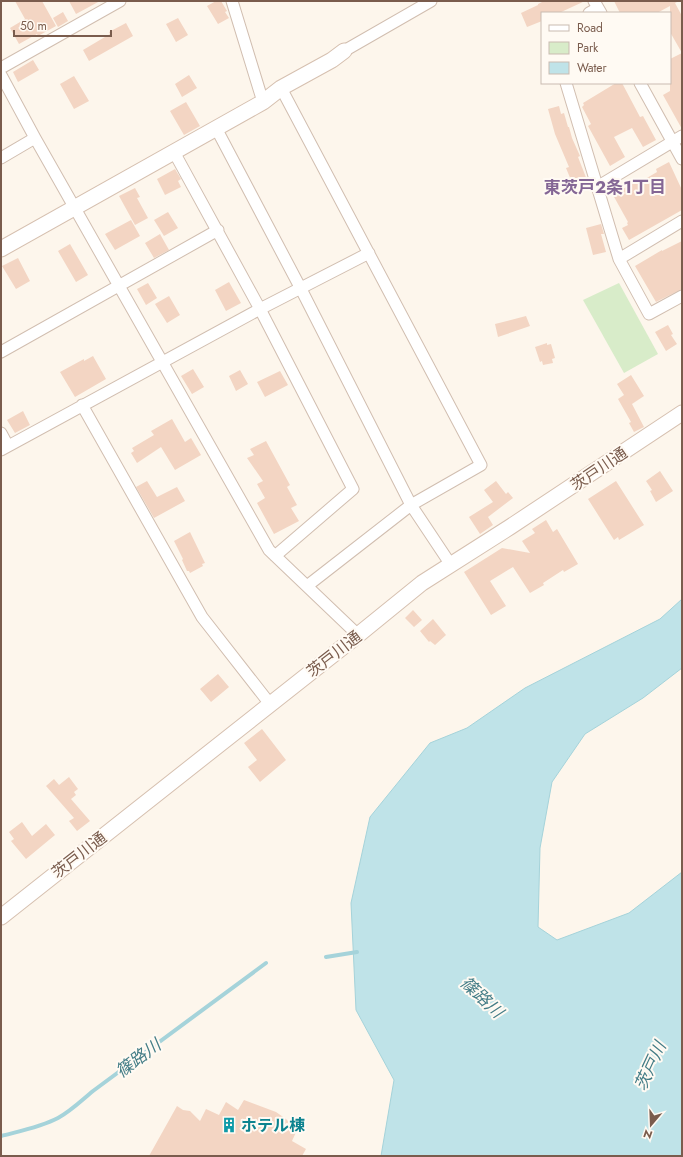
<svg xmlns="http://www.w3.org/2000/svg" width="683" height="1157" font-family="Jost,'Noto Sans JP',sans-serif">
<rect width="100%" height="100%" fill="#fdf6ec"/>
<path fill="#d8ecc9" d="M619 283 658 354 624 373 583 300Z"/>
<path fill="#bfe3e8" stroke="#a5d3da" d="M682 599V668L643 698 585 734 552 782 540 848 538 927 557 940 629 913 682 872V1156H381L394 1080 356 1010 351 903 370 817 430 743 467 728 525 688 660 619Z"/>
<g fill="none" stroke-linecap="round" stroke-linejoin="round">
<path stroke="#a5d3da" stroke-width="4" d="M326 957 357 952
M1 1136C20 1131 41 1127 58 1118 71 1111 82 1100 93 1091L266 963"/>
</g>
<path fill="#f3d5c3" d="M15 1H42L56 26 38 36 37 34 19 44 10 28 25 19Z
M69 1H100L76 14Z
M216 1H221L227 11 225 12 229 18 218 24 207 6Z
M544 1H585L559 13H542V21L527 27 521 13 538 5V4Z
M614 1H679L675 3 682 16V53L670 32V6L657 13H620Z
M63 12 68 21 58 27 53 18Z
M178 18 188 35 176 42 166 24Z
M126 23 133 36 89 61 83 50 110 34 109 32Z
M682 53V129L663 95 670 91V59Z
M33 60 39 70 18 82 13 72Z
M189 75 197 88 182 97 175 84Z
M74 76 89 101 74 109 60 84Z
M616 83H622L640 117 643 116 656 140 643 147 632 128 614 137 625 157 610 166 588 126 591 124 582 107 584 105 583 103Z
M186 102 200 126 184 135 170 111Z
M559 106 561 114 564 113 568 127H569L572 138 580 156 578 157 587 180 573 185 566 168 569 167 555 134 548 109Z
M669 162 682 190V210L629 240 622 228 628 225 627 223 628 222 613 195 638 180 640 182 657 172 656 169Z
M175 169 181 179 178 181 181 187 165 195 157 179Z
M135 188 140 197 137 198 148 218 135 225 119 196Z
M168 212 178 228 164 236 154 220Z
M131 220 140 236 115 250 105 234Z
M601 224 604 234H601L606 252 593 255 586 228Z
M160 234 169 250 154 258 145 243Z
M682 241V289L656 302 635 266 662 250V251Z
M70 244 88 275 76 282 58 251Z
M18 258 30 281 16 289 2 266Z
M229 282 241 303 226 311 215 290Z
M148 283 157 298 146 305 137 289Z
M169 296 180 315 167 323 155 304Z
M526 316 530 326 498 337 495 324Z
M668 325 673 334 671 335 677 344 666 351 655 332Z
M547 343V345L551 344 555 358 552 359 553 363 543 365 542 361 540 362 535 347Z
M93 356 106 379 75 397 60 372 84 359V361Z
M193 369 204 387 192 394 181 376Z
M240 370 248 384 236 391 229 376Z
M280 371 288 385 265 397 257 382Z
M631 375 644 396 632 404 644 427 634 432 629 423 631 422 618 399 624 395 617 384Z
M23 411 30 425 15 433 7 420Z
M172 419 185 442 191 438 201 455 175 470 161 447 137 463 131 453 134 451 132 448 154 435 151 431Z
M266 441 290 485 287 487 297 505 291 508 299 521 274 534 257 503 265 498 257 484 263 481 247 458 254 455 250 449Z
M660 471 673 491 656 502 650 491 652 490 646 481Z
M147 481 157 497 177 487 185 501 154 518 136 487Z
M496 481 506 494 508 492 513 498 488 517 493 525 480 534 469 517 493 502 484 490Z
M616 481 644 525 619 540 618 537 614 540 588 499Z
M546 520 553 532 557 529 578 564 564 572 563 570 543 583 544 585 530 593 513 567 490 581 506 606 491 615 464 572 502 548 530 553 522 541 535 533 532 529Z
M190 532 205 563 202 564 203 566 190 573 189 571H187L182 560 183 559 174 541Z
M413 610 422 620 414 627 405 618Z
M433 619 446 635 435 645 430 641 429 642 420 631Z
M218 674 229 687 211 702 200 689Z
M262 729 286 760 260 782 248 767 257 760 244 743Z
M69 777 78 789 74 792 76 795 71 799 90 821 77 831 69 821 74 818 46 786 54 779 59 785Z
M22 822 32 836 46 824 55 835 26 859 11 841 14 839 9 832Z
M244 1100 276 1112 286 1119 297 1130 292 1141 306 1149 302 1156H149L177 1106 183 1110 190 1111 200 1121 206 1109 219 1115 226 1102 238 1110Z"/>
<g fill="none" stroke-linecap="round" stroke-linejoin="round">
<defs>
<path id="street" d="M232 1 263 102
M594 1 601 13
M589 13 598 8
M344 51 431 1
M1 68 120 1
M1 75 35 138 269 550 358 635
M566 83 619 259 649 314 682 296
M640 83 682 159
M281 88 481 465 411 505 307 586
M216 128 301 289 411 505 451 565
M174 152 260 309 353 489 275 556
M1 158 35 138
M597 187 682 136
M619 259 682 221
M1 352 218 230
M82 405 202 617 270 704
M1 433 8 446
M1 450 260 309 369 253"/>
<path id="secondary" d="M1 249 263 102 281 88 332 60 344 51
M1 917 358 635 422 583 510 527 682 413"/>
</defs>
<use href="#street" stroke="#d1beb0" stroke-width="13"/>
<use href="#secondary" stroke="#d6c0b0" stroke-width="17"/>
<use href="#street" stroke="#fff" stroke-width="11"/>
<use href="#secondary" stroke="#fff" stroke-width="15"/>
</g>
<defs>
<symbol id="building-bare" viewBox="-9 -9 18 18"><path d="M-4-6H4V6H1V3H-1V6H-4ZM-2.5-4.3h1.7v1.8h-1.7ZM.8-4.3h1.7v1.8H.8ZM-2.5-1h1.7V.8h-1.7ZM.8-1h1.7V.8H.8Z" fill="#0f9aa8" stroke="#fffaf3" stroke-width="2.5" paint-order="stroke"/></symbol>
</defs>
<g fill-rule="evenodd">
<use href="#building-bare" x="218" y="1114" width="22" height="22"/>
</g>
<g text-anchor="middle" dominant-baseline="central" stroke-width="4" stroke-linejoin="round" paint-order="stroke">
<g font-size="16" fill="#7a5c4d" stroke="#fffaf3">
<text transform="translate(599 469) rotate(-34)">茨戸川通</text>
<text transform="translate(334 654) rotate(-38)">茨戸川通</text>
<text transform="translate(79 855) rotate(-38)">茨戸川通</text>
</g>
<g font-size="16" font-weight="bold" fill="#0d838f" stroke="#fffaf3" text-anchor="start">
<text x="241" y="1125">ホテル棟</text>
</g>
<g font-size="17" font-weight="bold" fill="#846695" stroke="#fffaf3">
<text x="605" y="187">東茨戸2条1丁目</text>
</g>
<g font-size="17" font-style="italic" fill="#437c86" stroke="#fffaf3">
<text transform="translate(482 997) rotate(43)">篠路川</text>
<text transform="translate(138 1058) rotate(-37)">篠路川</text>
<text transform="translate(650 1066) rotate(-65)">茨戸川</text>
</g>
</g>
<rect width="683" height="1157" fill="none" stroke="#7a5c4d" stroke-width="4"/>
<rect x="541" y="12" width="130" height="72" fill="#fffaf3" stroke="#cabbb1"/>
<rect x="549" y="25" width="20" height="6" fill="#ffffff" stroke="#cabbb1"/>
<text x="577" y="32" font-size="12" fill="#7a5c4d">Road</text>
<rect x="549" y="42" width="20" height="12" fill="#d8ecc9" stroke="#cabbb1"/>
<text x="577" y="52" font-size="12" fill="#7a5c4d">Park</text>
<rect x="549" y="62" width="20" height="12" fill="#bfe3e8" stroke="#cabbb1"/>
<text x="577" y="72" font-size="12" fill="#7a5c4d">Water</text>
<g transform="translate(651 1125) rotate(199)" stroke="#fffaf3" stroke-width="3" paint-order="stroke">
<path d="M0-3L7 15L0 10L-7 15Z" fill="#7a5c4d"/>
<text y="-6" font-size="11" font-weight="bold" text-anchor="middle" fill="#7a5c4d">N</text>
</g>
<path d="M14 30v6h97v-6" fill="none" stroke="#7a5c4d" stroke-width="2"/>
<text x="20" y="30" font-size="12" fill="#7a5c4d" stroke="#fffaf3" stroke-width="3" paint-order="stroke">50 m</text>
</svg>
